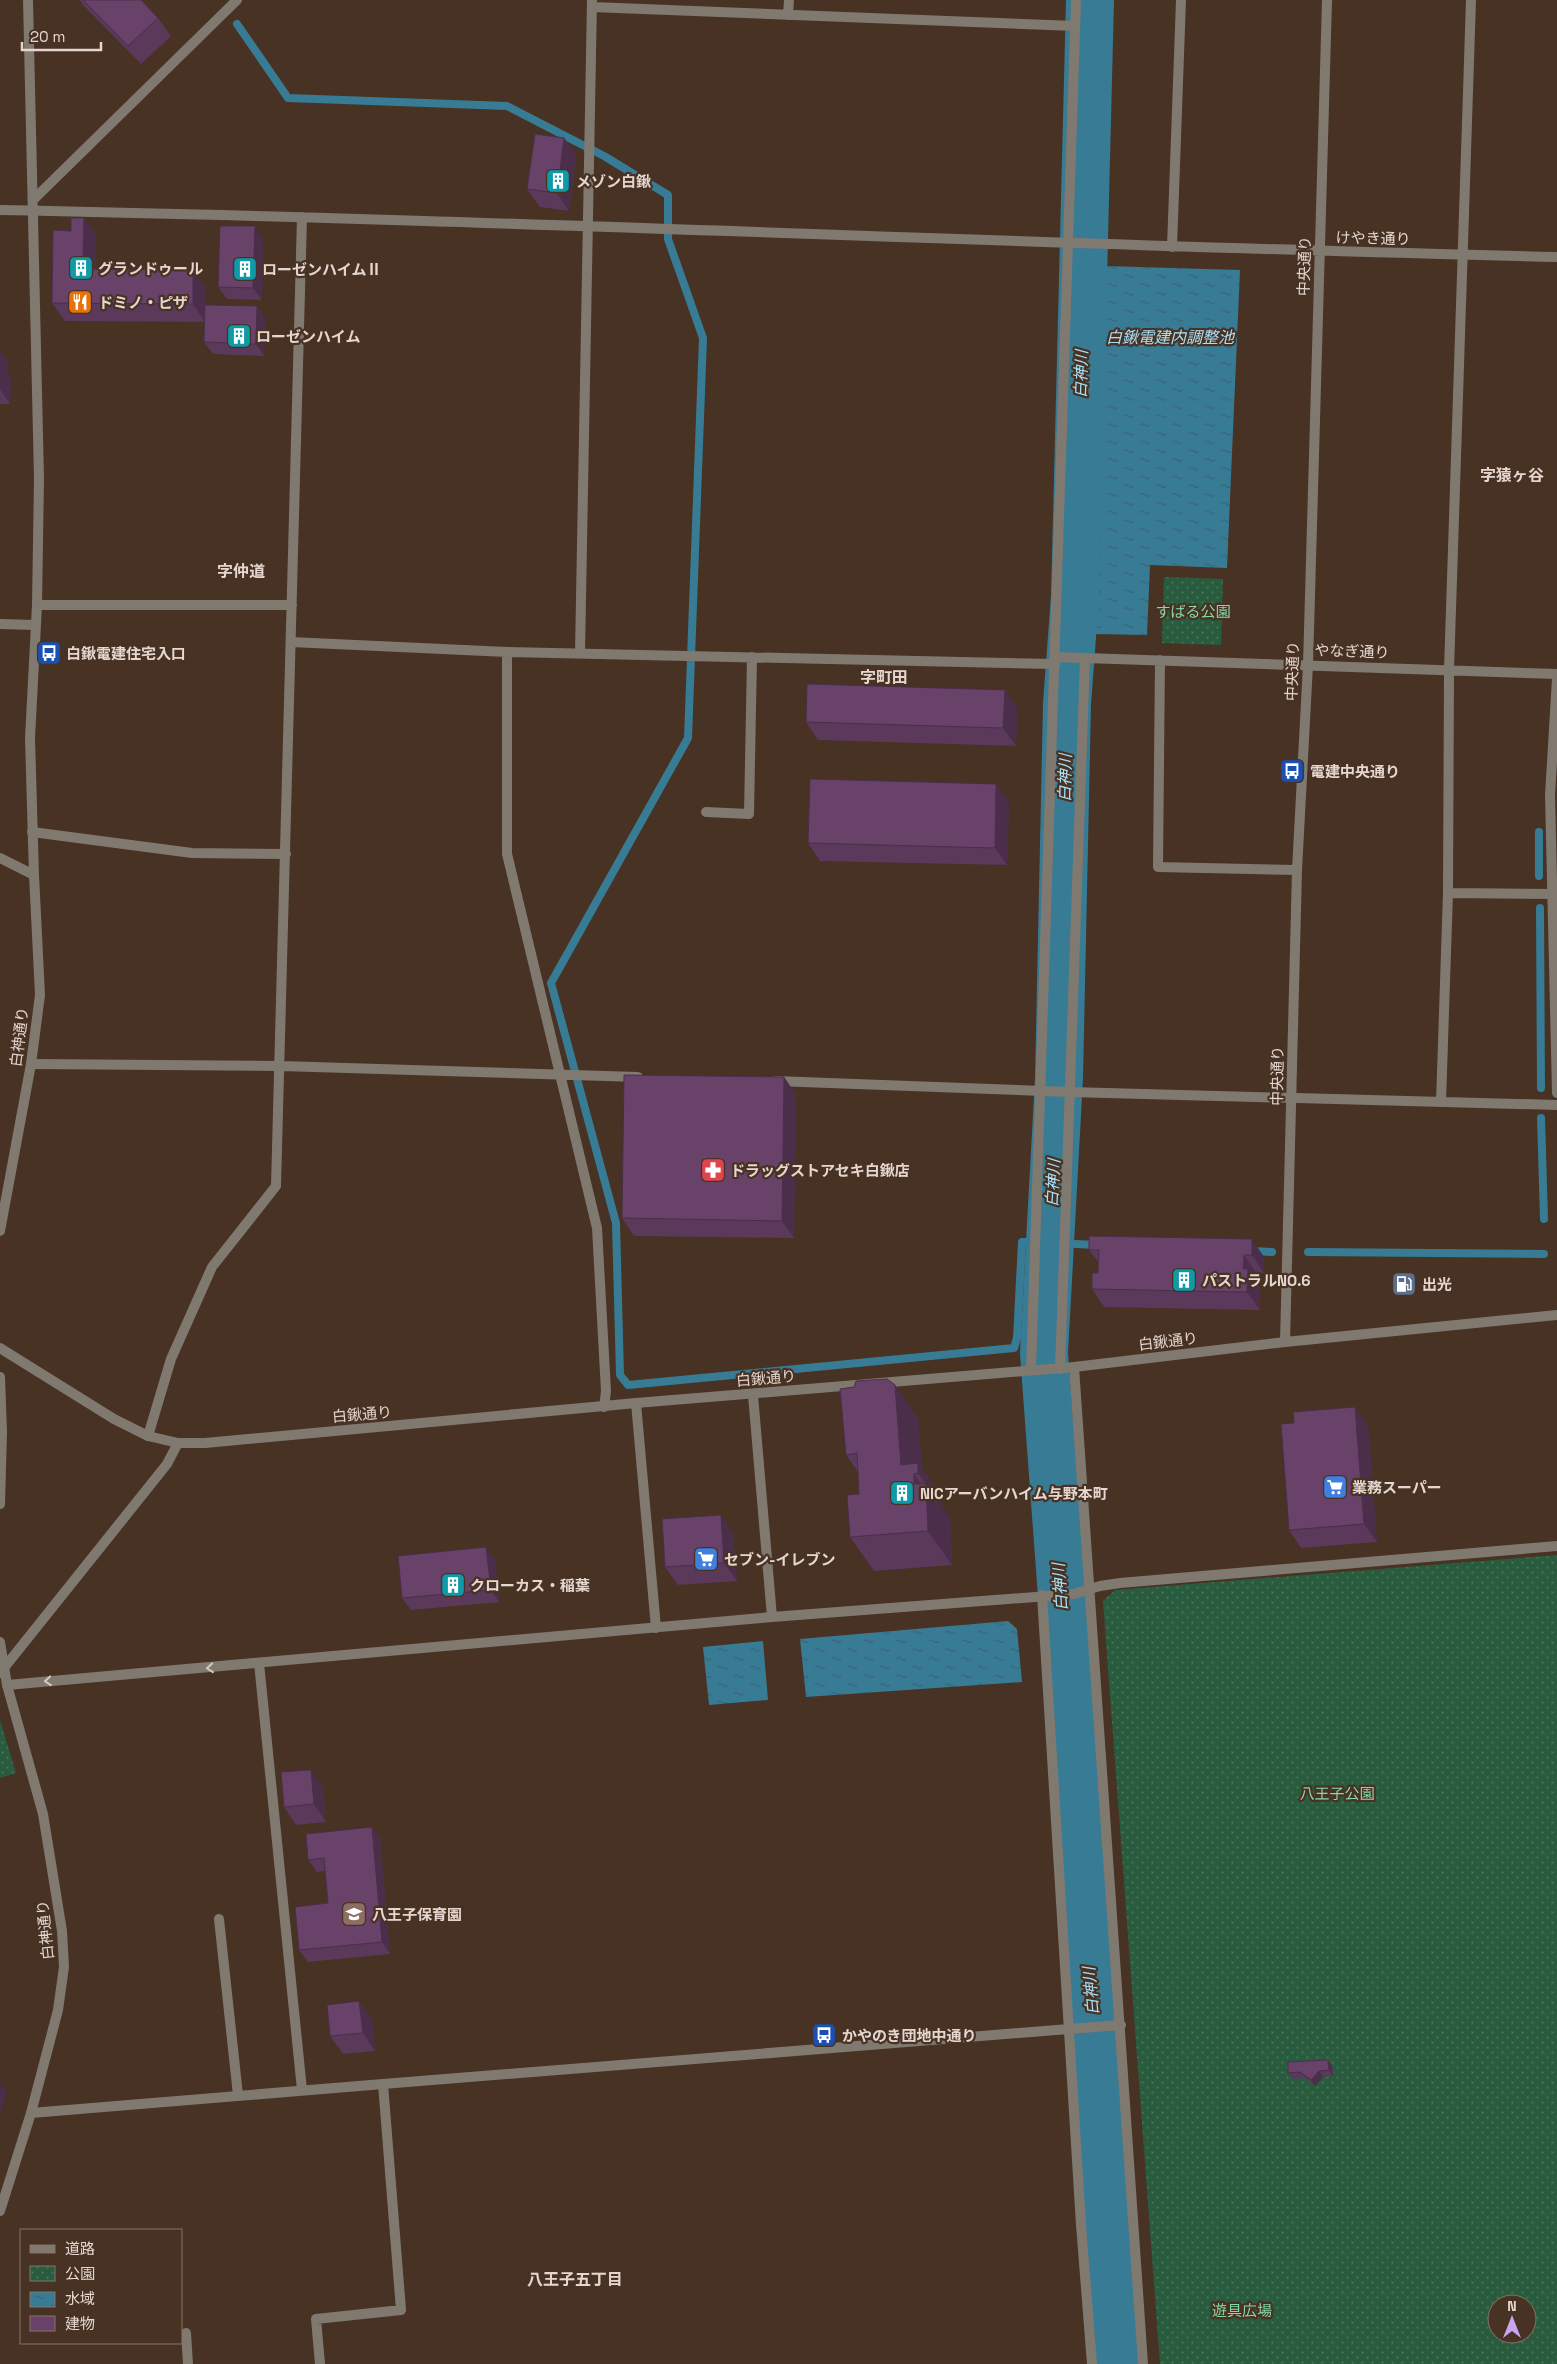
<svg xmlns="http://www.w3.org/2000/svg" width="1557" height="2364" font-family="'Space Grotesk','Noto Sans JP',sans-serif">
<defs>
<pattern id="park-dots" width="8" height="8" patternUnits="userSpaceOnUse" patternTransform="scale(1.25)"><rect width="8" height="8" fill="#295c3e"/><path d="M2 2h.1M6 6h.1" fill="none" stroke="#487359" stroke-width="1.8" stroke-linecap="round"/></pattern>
<pattern id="water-ripples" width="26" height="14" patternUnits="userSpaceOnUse" patternTransform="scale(1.25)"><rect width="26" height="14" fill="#387b95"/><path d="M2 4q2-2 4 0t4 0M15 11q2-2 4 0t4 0" fill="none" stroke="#3d6372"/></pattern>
</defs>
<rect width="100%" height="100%" fill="#473224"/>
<path fill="url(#park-dots)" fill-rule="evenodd" d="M1164 577 1223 579 1221 645 1162 643Z
M1557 1555V2364H1160L1103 1601 1115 1590ZM1497 2304H1527V2334H1497Z
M0 1720 16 1773 0 1778Z"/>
<path fill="url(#water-ripples)" d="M1105 266 1240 270 1227 568 1150 565 1147 635 1093 634Z
M1008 1621 1017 1629 1022 1682 806 1697 800 1639Z
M763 1641 768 1700 709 1705 703 1647Z"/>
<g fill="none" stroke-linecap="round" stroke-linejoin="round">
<path stroke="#387b95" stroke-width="8" d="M237 24 288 98 507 106 604 156 668 195V239L703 338 688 738 551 983 616 1223 620 1375 628 1385 1014 1348 1017 1338 1022 1242H1027
M1539 832V876
M1540 908 1541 1088
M1541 1118 1544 1219
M1042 1243H1049
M1075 1244 1098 1245
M1252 1251 1272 1252
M1308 1252 1544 1254"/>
<path stroke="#387b95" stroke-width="48" d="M1090 0 1075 596 1067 704 1059 1078 1044 1353 1068 1677 1083 1911 1092 2001 1115 2364"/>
<path stroke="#80796f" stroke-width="10" d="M592 7 1075 26
M788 15 789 0
M0 210C519 220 1038 245 1557 257
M1172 247 1181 0
M37 605H292
M0 624 35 625
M291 642 507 652 1055 664
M507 652V854L597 1228 606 1391 604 1407
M580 653 592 0
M1055 657 1557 674
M1160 660 1158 867 1297 870
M1557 679 1550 795 1557 1093
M706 812 749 814 752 657
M32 832 192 853 286 854
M0 858 34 875
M1448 893 1553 894
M31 1064 281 1066 638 1077
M775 1081 1070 1092 1557 1105
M1441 1102 1448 893 1449 670 1471 0
M1285 1342 1297 870 1308 665 1327 0
M1074 1367 1143 2364
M1060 1369 1085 658
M1031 1370 1076 0
M753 1395 772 1617
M636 1403 656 1628
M148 1436 171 1359 212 1267 276 1186 302 217
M259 1663 302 2090
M0 1673 167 1464 178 1443
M7 1685 772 1617 1074 1594 1100 1586 1120 1583 1557 1546
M219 1919 238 2095
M1069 2029 1121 2025
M31 2113 383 2084
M186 2333 188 2364"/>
<path stroke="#80796f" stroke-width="10" d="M33 200 237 0
M0 1231 31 1064 40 995 34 875 30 738 37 605 39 479 28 0
M0 1348 114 1419 148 1436 178 1443H205L636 1403 1074 1367 1285 1342 1557 1315
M0 1377 2 1432 0 1504
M1042 1595 1081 2225 1092 2364
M0 1642 7 1685 43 1814 62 1931 64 1967 58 2010 31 2113 0 2211
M320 2364 316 2319 401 2310 383 2084 1069 2029"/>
</g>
<path fill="#5a395a" d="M80 0H141L158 18 171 36 141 64 83 5Z
M564 138 576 155 569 211 540 207 527 189Z
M255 226 263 239 262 300 227 299 218 287Z
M96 235V269L193 270 205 288V305L257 306 265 318 264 356 213 354 204 342 205 322 65 321 52 303Z
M0 350 8 361V376L11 380 10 404H0Z
M1005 690 1017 708 1016 746 818 740 806 722Z
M1009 802 1007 865 820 861 808 843Z
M784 1077 796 1095 794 1238 634 1236 622 1218Z
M1089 1236 1264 1257V1273H1256V1281L1260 1286V1310L1104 1307 1092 1289 1098 1273 1099 1263 1089 1250Z
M895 1385 918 1419 922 1469 942 1497V1507L950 1518 952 1565 874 1571 850 1537 859 1494 858 1472 846 1455Z
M1355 1407 1368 1425 1377 1542 1301 1548 1289 1530 1294 1423Z
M733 1533 737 1581 678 1585 665 1567Z
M495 1559 499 1602 411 1610 402 1598Z
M323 1788 326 1822 296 1825 284 1807Z
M372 1827 380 1839 390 1954 308 1962 299 1950 328 1903 325 1871 317 1872 308 1860Z
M359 2001 372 2019 375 2051 343 2054 330 2036Z
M1328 2060 1332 2066 1333 2076 1323 2077 1315 2086 1305 2078 1293 2079 1288 2073Z"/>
<path fill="#4a2e4a" d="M564 138 576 155 569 211 557 193Z
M84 218 96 235V287L83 269Z
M255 226 263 239 262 300 253 288Z
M193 270 205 288V322L193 304Z
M257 306 265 318 264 356 256 344Z
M0 350 8 361V376L11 380 10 404 0 389Z
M1005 690 1017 708 1016 746 1003 728Z
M996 784 1009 802 1007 865 995 848Z
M784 1077 796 1095 794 1238 782 1221Z
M1252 1239 1264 1257V1273L1252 1255Z
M1244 1255 1256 1273V1281L1260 1286V1310L1247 1292 1243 1269Z
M895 1385 918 1419 922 1469 942 1497V1507L918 1473 914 1474 926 1492V1484L950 1518 952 1565 928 1531 901 1465Z
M1355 1407 1368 1425 1377 1542 1364 1524Z
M721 1515 733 1533 737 1581 724 1563Z
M486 1547 495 1559 499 1602 491 1590Z
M311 1770 323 1788 326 1822 314 1804Z
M372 1827 380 1839 390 1954 382 1942Z
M359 2001 372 2019 375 2051 363 2033Z
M1328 2060 1332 2066 1333 2076 1329 2070Z
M1319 2071 1323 2077 1315 2086 1311 2080Z
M0 2083 7 2092 0 2115Z"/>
<path fill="#694269" stroke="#4a2e4a" d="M83 0H141L158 18 128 46Z
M535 134 564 138 557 193 527 189Z
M71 218H84L83 269 193 270V304L52 303 53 230 71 231Z
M220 226H255L253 288 218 287Z
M205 305 257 306 256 344 204 342Z
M807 684 1005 690 1003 728 806 722Z
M810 779 996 784 995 848 808 843Z
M624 1075 784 1077 782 1221 622 1218Z
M1089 1236 1252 1239V1255H1244L1243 1269H1248L1247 1292 1092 1289V1273H1098L1099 1250H1089Z
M887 1379 895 1385 901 1465 918 1463V1473L914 1474V1484H926L928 1531 850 1537 847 1495 859 1494 857 1453 846 1455 840 1389 854 1387 856 1381Z
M1355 1407 1364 1524 1289 1530 1281 1424 1294 1423 1293 1412Z
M721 1515 724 1563 665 1567 662 1519Z
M486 1547 491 1590 402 1598 398 1556Z
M311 1770 314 1804 284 1807 281 1772Z
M372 1827 382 1942 299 1950 295 1907 328 1903 324 1858 308 1860 306 1834Z
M359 2001 363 2033 330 2036 327 2005Z
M1328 2060 1329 2070 1319 2071 1311 2080 1300 2072 1288 2073V2062Z"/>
<defs><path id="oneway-chevron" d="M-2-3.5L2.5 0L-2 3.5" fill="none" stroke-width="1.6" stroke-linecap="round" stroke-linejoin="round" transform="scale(1.25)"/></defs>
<g stroke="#d6c9c1">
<use href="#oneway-chevron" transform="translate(210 1668) rotate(175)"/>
<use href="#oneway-chevron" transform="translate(48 1681) rotate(175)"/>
</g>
<defs>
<symbol id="building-square" viewBox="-11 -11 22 22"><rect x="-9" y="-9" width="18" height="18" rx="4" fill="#0f9aa8" stroke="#473224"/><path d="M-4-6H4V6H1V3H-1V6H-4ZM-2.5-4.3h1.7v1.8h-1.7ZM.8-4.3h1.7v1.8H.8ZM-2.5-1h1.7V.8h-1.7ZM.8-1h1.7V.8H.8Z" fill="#fff"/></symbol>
<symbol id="restaurant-square" viewBox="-11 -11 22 22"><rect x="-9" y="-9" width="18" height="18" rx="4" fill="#e8710a" stroke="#473224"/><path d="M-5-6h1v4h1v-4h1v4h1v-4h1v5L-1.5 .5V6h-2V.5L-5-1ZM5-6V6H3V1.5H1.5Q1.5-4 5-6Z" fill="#fff"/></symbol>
<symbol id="bus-square" viewBox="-11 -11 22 22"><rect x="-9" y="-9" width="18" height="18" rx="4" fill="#1a4fb4" stroke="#473224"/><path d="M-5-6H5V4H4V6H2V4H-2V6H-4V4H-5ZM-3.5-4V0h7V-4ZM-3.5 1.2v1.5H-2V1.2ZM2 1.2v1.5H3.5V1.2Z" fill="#fff"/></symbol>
<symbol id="pharmacy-square" viewBox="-11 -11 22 22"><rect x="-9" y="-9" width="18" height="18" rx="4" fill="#e0444e" stroke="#473224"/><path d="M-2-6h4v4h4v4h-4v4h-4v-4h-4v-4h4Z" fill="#fff"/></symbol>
<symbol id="fuel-square" viewBox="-11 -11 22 22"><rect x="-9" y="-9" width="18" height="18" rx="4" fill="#5c6f8a" stroke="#473224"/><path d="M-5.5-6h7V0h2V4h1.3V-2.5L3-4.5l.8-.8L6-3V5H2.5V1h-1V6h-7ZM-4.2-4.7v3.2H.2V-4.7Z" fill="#fff"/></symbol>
<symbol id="supermarket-square" viewBox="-11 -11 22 22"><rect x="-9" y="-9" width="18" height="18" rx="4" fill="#3f7fe0" stroke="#473224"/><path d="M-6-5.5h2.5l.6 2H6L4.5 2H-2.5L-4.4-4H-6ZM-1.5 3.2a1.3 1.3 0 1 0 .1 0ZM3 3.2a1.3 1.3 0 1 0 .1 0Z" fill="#fff"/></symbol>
<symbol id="school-square" viewBox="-11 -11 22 22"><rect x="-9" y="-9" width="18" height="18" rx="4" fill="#8d6e63" stroke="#473224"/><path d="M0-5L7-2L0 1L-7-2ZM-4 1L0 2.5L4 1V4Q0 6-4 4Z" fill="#fff"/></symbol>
</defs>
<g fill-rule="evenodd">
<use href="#building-square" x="544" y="167" width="28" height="28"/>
<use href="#building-square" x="67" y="254" width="28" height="28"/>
<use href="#building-square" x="231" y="255" width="28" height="28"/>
<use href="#restaurant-square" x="66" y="288" width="28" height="28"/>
<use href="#building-square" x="225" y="322" width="28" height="28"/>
<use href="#bus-square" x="35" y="639" width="28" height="28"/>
<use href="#bus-square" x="1278" y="757" width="28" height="28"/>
<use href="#pharmacy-square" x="699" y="1156" width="28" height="28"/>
<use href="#building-square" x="1170" y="1266" width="28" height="28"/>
<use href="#fuel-square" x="1390" y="1270" width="28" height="28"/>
<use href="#supermarket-square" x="1321" y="1473" width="28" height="28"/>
<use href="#building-square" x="888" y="1479" width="28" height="28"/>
<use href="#supermarket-square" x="692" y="1545" width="28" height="28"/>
<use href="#building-square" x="439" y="1571" width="28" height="28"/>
<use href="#school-square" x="340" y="1900" width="28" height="28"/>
<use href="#bus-square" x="810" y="2021" width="28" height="28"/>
</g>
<g text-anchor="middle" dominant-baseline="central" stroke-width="4.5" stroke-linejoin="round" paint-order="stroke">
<g font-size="15" font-weight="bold" fill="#e5d7cf" stroke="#473224" text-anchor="start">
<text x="576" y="181">メゾン白鍬</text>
<text x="98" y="268">グランドゥール</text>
<text x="262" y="269">ローゼンハイムⅡ</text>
<text x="98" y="302">ドミノ・ピザ</text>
<text x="256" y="336">ローゼンハイム</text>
<text x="66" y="653">白鍬電建住宅入口</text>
<text x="1310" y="771">電建中央通り</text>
<text x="730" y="1170">ドラッグストアセキ白鍬店</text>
<text x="1202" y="1280">パストラルNO.6</text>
<text x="1422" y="1284">出光</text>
<text x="1352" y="1487">業務スーパー</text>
<text x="920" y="1493">NICアーバンハイム与野本町</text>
<text x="724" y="1559">セブン-イレブン</text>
<text x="470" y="1585">クローカス・稲葉</text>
<text x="372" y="1914">八王子保育園</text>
<text x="842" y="2035">かやのき団地中通り</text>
</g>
<g font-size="15" fill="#e5d7cf" stroke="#473224">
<text transform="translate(1373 238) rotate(1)">けやき通り</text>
<text transform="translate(1304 266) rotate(-88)">中央通り</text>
<text transform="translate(1352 651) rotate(2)">やなぎ通り</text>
<text transform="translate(1292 671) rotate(-88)">中央通り</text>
<text transform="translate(19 1037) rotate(-83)">白神通り</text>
<text transform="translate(1277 1076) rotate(-89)">中央通り</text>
<text transform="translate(1168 1341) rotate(-7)">白鍬通り</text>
<text transform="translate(766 1378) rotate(-5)">白鍬通り</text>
<text transform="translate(362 1414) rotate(-5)">白鍬通り</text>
<text transform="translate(45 1930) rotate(-96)">白神通り</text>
</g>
<g font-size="15" fill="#86d8a4" stroke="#473224">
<text x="1193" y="611">すばる公園</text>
<text x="1337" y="1793">八王子公園</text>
<text x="1242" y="2310">遊具広場</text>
</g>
<g font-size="16" font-style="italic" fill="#a9e0f8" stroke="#473224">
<text x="1170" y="337">白鍬電建内調整池</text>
<text transform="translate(1081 374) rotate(-88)">白神川</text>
<text transform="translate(1065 778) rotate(-89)">白神川</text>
<text transform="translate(1053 1183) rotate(-87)">白神川</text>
<text transform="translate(1060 1587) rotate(-94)">白神川</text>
<text transform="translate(1091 1991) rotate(-95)">白神川</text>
</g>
<g font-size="16" font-weight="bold" fill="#e5d7cf" stroke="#473224">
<text x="1512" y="475">字猿ヶ谷</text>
<text x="241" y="571">字仲道</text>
<text x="884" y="677">字町田</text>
<text x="575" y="2279">八王子五丁目</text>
</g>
</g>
<rect x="20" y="2229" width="162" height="115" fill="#473224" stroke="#867468"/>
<rect x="30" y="2245" width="25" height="8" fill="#80796f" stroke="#867468"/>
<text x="65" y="2254" font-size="15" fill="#e5d7cf">道路</text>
<rect x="30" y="2266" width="25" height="15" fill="url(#park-dots)" stroke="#867468"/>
<text x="65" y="2279" font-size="15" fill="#e5d7cf">公園</text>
<rect x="30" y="2292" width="25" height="15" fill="url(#water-ripples)" stroke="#867468"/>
<text x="65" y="2304" font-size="15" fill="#e5d7cf">水域</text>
<rect x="30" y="2316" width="25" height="15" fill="#694269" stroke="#867468"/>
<text x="65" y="2329" font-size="15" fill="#e5d7cf">建物</text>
<g transform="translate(1512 2319)"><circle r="24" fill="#473224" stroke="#867468"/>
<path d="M0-4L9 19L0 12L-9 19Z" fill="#c7a6ef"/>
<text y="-8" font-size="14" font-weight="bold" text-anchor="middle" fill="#e5d7cf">N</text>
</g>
<path d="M22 42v8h79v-8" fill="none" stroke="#e5d7cf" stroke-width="2.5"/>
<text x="30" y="42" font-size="15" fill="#e5d7cf" stroke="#473224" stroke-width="4" paint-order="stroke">20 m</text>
</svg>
